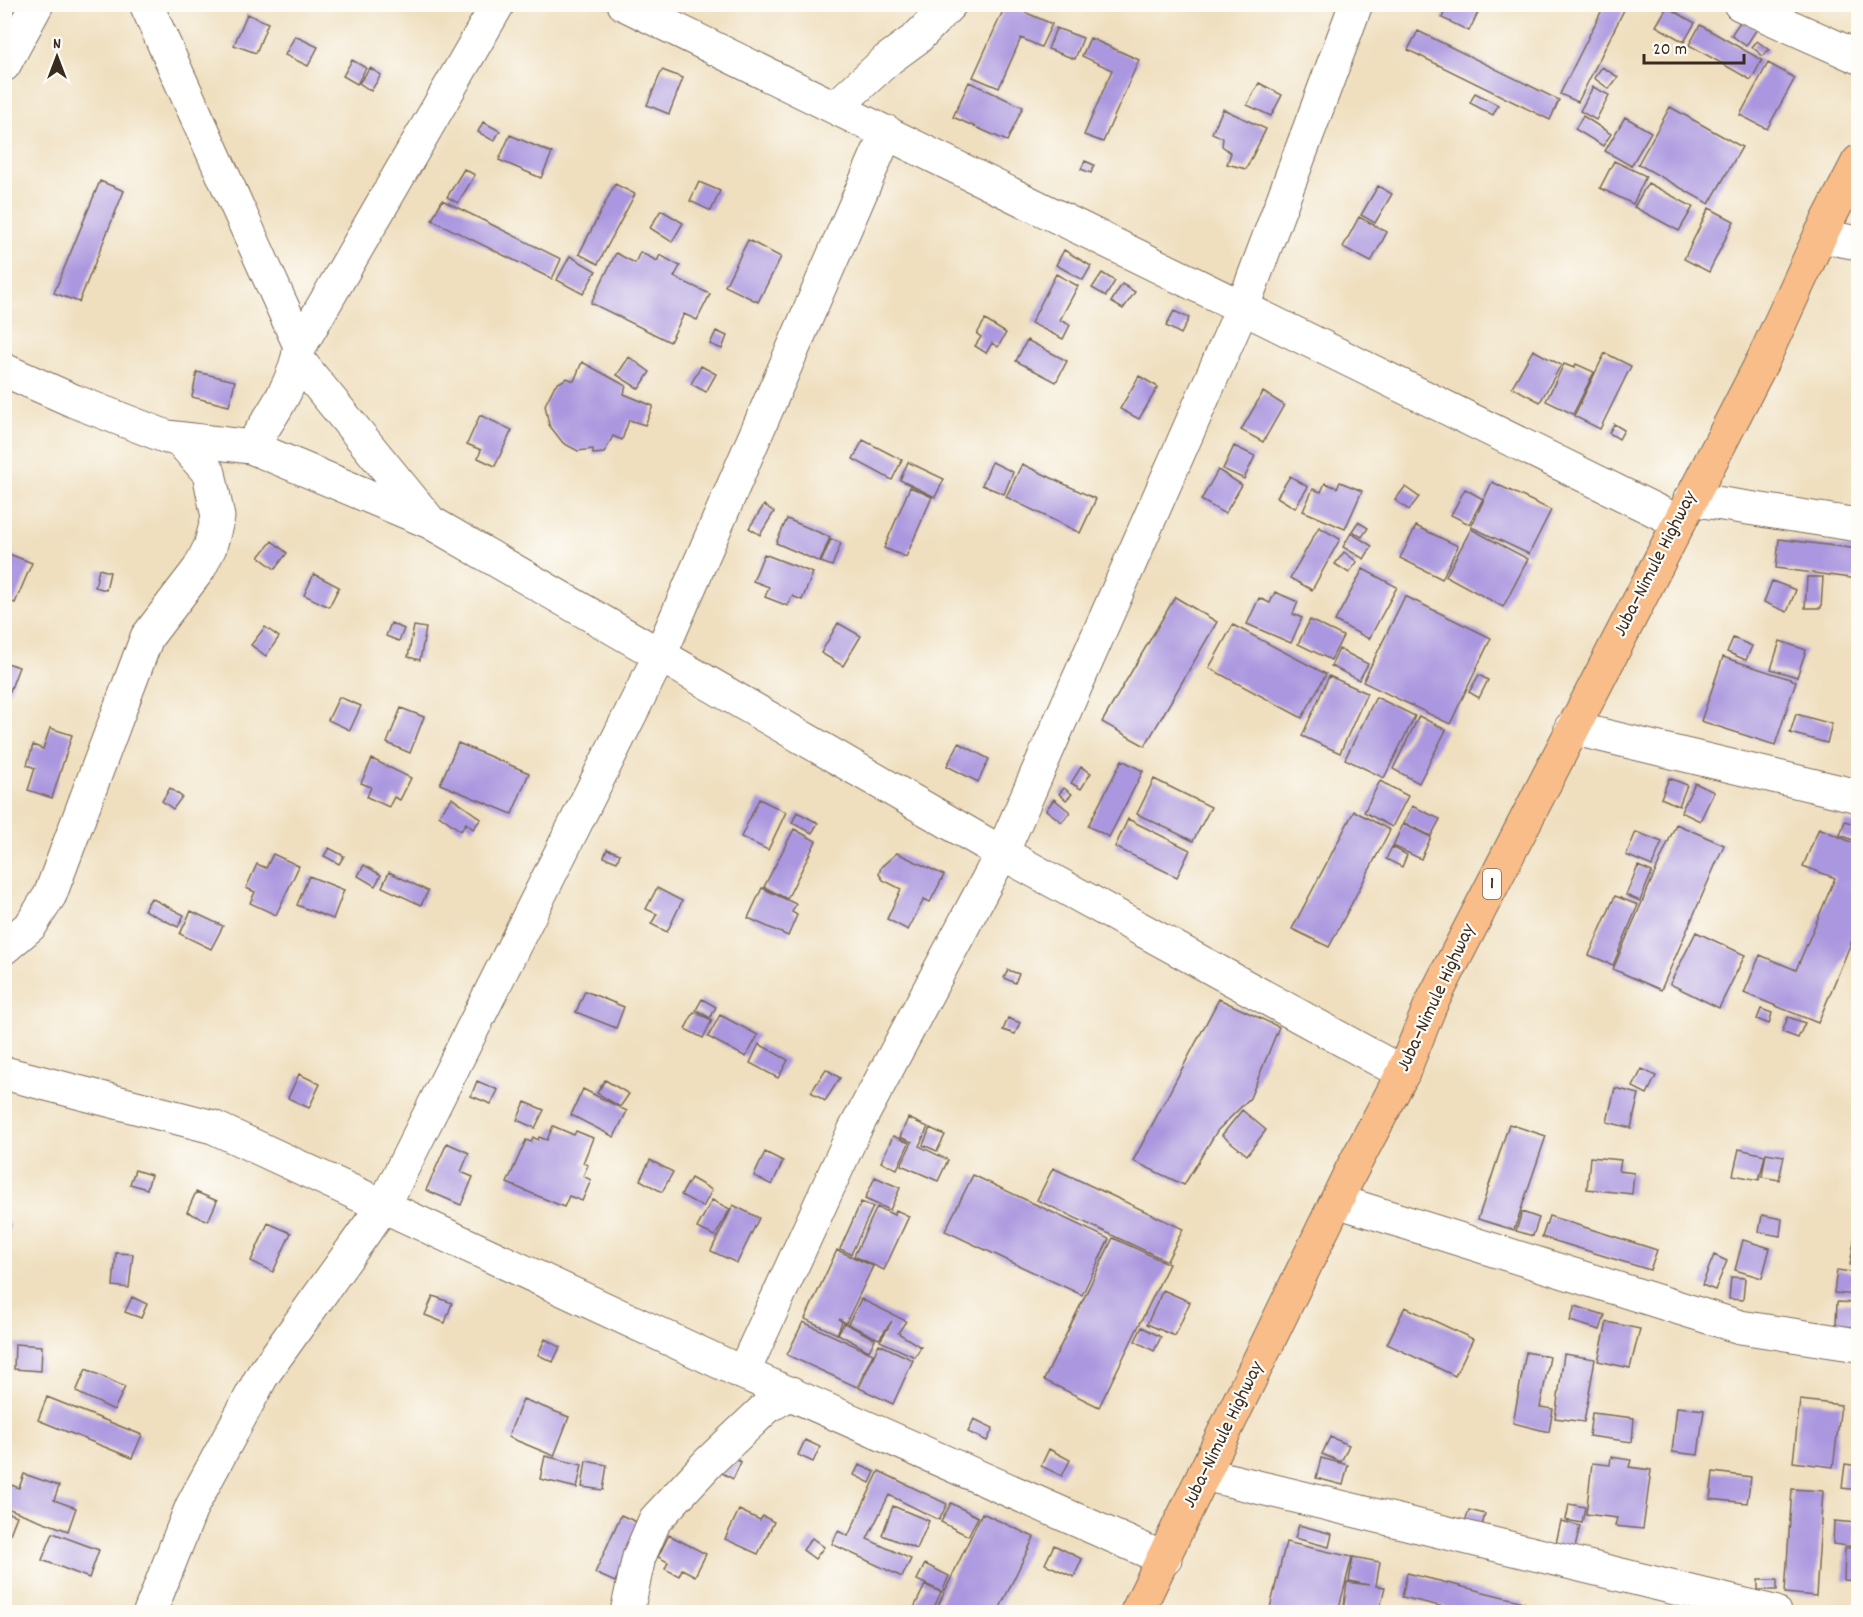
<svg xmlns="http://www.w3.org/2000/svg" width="1863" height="1617" font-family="Dekko,sans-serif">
<rect width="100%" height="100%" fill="#fdfcf7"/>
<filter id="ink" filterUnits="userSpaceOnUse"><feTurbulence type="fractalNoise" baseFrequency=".0167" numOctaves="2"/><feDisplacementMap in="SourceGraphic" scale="12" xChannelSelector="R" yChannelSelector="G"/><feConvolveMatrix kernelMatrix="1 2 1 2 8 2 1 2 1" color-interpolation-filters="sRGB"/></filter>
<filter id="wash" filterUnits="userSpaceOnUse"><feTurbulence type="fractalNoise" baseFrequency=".008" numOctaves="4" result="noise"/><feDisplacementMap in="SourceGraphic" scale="24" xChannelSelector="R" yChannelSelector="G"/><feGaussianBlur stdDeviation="1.35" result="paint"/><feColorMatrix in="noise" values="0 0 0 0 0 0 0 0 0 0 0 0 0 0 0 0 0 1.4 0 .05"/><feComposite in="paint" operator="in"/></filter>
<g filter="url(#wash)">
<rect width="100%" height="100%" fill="#efdfbf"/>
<g id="blocks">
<path fill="#ab97df" d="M1006 4 1052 24 1041 47 1021 38 999 88 973 77Z
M1448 4H1482L1469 31 1442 18Z
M1605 4H1627L1578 102 1560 94Z
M1667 7 1695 23 1684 42 1656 26Z
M247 14 268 23 256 53 234 45Z
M1742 19 1757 29 1746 46 1731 35Z
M1700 25 1762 60 1751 80 1689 45Z
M1056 28 1083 38 1075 59 1048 49Z
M1418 31 1559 100 1550 120 1408 50Z
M295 36 318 47 308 66 285 55Z
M1090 38 1139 60 1103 142 1084 135 1112 70 1082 56Z
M1757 41 1769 50 1763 56 1752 47Z
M352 60 366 68 357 84 343 76Z
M1768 63 1795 78 1767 129 1740 115Z
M1602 67 1618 77 1609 89 1594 78Z
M370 68 381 75 371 91 359 83Z
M662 70 683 78 669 114 647 105Z
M969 82 1023 107 1007 141 953 117Z
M1259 83 1282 95 1271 116 1247 105Z
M1593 87 1609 95 1596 120 1580 111Z
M1475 93 1498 105 1493 115 1470 103Z
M1670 107 1742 147 1709 204 1638 164Z
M1223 109 1266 129 1246 169 1227 164 1231 153 1222 146 1223 138 1212 133Z
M1583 116 1611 134 1603 146 1575 129Z
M1625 117 1651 132 1631 166 1605 151Z
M483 122 500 131 494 141 478 132Z
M510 135 552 153 541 178 499 160Z
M1085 161 1094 165 1091 173 1081 169Z
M1614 161 1646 176 1633 204 1600 188Z
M464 169 475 175 458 203 447 197Z
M100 181 124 191 79 302 54 293Z
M699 182 720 191 711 211 690 201Z
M1648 183 1693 207 1679 231 1634 207Z
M615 184 635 194 598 264 579 254Z
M1378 186 1392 194 1375 223 1361 215Z
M442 200 561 259 552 279 432 220Z
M1709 208 1734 221 1709 272 1684 259Z
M661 210 683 223 672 242 650 228Z
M1359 217 1387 232 1371 262 1343 247Z
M748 240 781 257 758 302 725 286Z
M1064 250 1091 266 1083 280 1056 265Z
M640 252 657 261 660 255 680 266 674 277 710 294 697 320 684 314 670 342 591 303 616 253 635 263Z
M570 256 596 271 583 294 557 280Z
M1102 273 1115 281 1106 296 1092 288Z
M1056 274 1078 286 1060 320 1070 325 1063 339 1031 323Z
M1122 284 1135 292 1123 309 1111 302Z
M1174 311 1189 318 1181 334 1166 326Z
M985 320 1006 333 998 347 992 343 986 353 975 346 981 337 977 334Z
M716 331 727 336 722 349 710 344Z
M1027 340 1067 361 1056 382 1016 361Z
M1533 350 1561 365 1540 402 1512 387Z
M1605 353 1631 366 1600 429 1574 416Z
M629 357 650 372 639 389 617 375Z
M582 362 626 386 624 394 653 406 645 425 629 420 622 440 613 436 604 453 593 454V449L578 451 563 443 549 425 545 405 555 385 567 378 574 381Z
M1564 364 1574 368 1576 364 1594 372 1573 414 1546 401Z
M701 366 716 374 706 392 691 384Z
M197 372 235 381 229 406 192 397Z
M1139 376 1158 387 1139 419 1120 409Z
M1263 392 1284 405 1263 442 1241 430Z
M480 415 512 430 495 466 478 458 481 450 467 444Z
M1614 424 1624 430 1619 439 1609 433Z
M863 440 902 460 892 480 853 459Z
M1234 446 1255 456 1244 479 1223 469Z
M908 462 944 479 935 497 900 480Z
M992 462 1013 472 1004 494 982 485Z
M1022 464 1096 499 1080 533 1006 497Z
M1218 470 1242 485 1225 514 1201 500Z
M1290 476 1308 487 1295 508 1277 497Z
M1340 482 1362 491 1345 529 1303 511 1313 489 1321 492 1325 483 1337 488Z
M1492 482 1551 510 1529 554 1471 527Z
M910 487 932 497 906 557 884 548Z
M1405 487 1419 497 1409 510 1395 500Z
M1465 489 1483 499 1469 524 1451 515Z
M764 505 774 512 760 535 749 528Z
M787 519 830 537 820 562 776 543Z
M1358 522 1368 528 1362 537 1352 531Z
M1416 526 1458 546 1442 579 1400 558Z
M1319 527 1340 539 1312 590 1290 578Z
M1471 529 1528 559 1503 607 1446 576Z
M1351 533 1372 546 1364 559 1343 547Z
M831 539 841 543 832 566 821 562Z
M1779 539 1858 549V579L1776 568Z
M272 541 287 553 275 569 259 557Z
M4 552 32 563 15 603 4 599Z
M1344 552 1357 562 1349 573 1335 564Z
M764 554 813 573 802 600 792 596 788 606 765 597 769 587 753 581Z
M99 569 110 572 106 590 95 587Z
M1363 569 1397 587 1369 639 1335 621Z
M314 574 339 587 329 607 304 595Z
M1807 577H1823L1821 608H1805Z
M1772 581 1796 590 1787 612 1764 602Z
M1275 592 1298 602 1293 614 1302 618 1291 643 1247 624 1259 598 1270 603Z
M1405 596 1491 638 1450 724 1363 682Z
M1175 597 1217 622 1145 746 1102 722Z
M1310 620 1343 636 1331 660 1298 644Z
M391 623 404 629 399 641 386 636Z
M838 623 861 636 843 666 821 653Z
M1233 625 1326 674 1302 718 1209 668Z
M414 626 426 628 420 660 408 657Z
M265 627 279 637 266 656 251 645Z
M1733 638 1752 646 1746 660 1727 652Z
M1780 641 1806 650 1797 677 1771 669Z
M1339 649 1368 664 1359 680 1331 666Z
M1723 657 1796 681 1775 745 1701 721Z
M4 662 19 667 10 691 4 689Z
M1479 675 1488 680 1479 698 1469 692Z
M1329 676 1367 693 1340 753 1302 736Z
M339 697 361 706 350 730 328 720Z
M1376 697 1415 716 1384 778 1345 759Z
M401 708 424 717 410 753 387 743Z
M1796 714 1832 724 1827 743 1790 733Z
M1419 716 1446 730 1419 783 1393 769Z
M50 728 72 735 52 798 28 790 35 768 27 765 33 745 43 749Z
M458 743 529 773 512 814 440 784Z
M959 743 989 759 978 782 947 766Z
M372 759 411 778 400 800 394 797 389 807 367 797 371 787 361 783Z
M1122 760 1143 771 1109 837 1088 826Z
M1081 767 1091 773 1081 789 1071 783Z
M1669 778 1687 785 1679 806 1661 798Z
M1154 779 1211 807 1193 841 1137 814Z
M1380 781 1408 796 1392 827 1364 812Z
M1695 783 1714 792 1700 821 1681 812Z
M170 788 182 797 173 809 162 801Z
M1064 788 1072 794 1066 800 1059 794Z
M452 798 481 819 473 829 466 823 461 831 439 815Z
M759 799 786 812 768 850 741 837Z
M1054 799 1070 812 1062 822 1046 810Z
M1412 806 1440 819 1431 836 1404 823Z
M1354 811 1390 830 1329 947 1292 929Z
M797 812 818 823 812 833 792 823Z
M1128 819 1190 850 1177 877 1115 847Z
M1845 821 1858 825V842L1840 835Z
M1403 824 1431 837 1421 859 1393 846Z
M1676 824 1724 845 1661 990 1613 969Z
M1819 828 1858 845V926L1818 1023 1744 993 1760 955 1796 970 1835 878 1803 866Z
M794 829 816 841 787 899 764 887Z
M1636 832 1662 842 1652 866 1626 855Z
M1392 847 1407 855 1402 867 1386 859Z
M329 848 344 856 339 864 324 856Z
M607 849 620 854 617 862 604 857Z
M897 853 944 875 930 902 924 899 908 930 887 919 901 889 883 880 879 874 881 867Z
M273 854 299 866 276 915 250 903 255 892 246 888 257 864 266 868Z
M364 865 381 875 375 886 358 876Z
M1638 866 1652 872 1640 901 1626 895Z
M389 872 428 891 421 905 382 887Z
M309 876 344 890 333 919 297 905Z
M657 888 682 901 667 932 651 924 657 914 646 909Z
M762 888 796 904 792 912 797 915 788 936 748 918Z
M1615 896 1638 905 1613 965 1589 955Z
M151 898 184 915 178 927 144 910Z
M191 911 223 926 211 949 180 934Z
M1696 932 1745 955 1719 1008 1670 984Z
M1008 970 1019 974 1015 983 1004 978Z
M585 991 624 1007 616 1028 576 1012Z
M702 999 716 1007 710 1018 696 1010Z
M1219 999 1279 1027 1250 1098 1217 1131 1184 1185 1133 1161Z
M1761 1009 1772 1013 1769 1024 1757 1019Z
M694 1012 712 1020 703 1038 685 1029Z
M720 1015 758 1035 746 1057 708 1037Z
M1788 1017 1805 1023 1798 1038 1782 1032Z
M1008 1018 1020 1023 1015 1034 1003 1030Z
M759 1044 788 1060 778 1078 750 1063Z
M826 1069 840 1078 825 1101 811 1092Z
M1642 1069 1656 1076 1647 1094 1633 1087Z
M299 1074 320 1084 309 1108 288 1098Z
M605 1080 629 1094 620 1107 597 1093Z
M477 1081 498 1090 491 1104 471 1096Z
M1615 1088 1639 1094 1631 1128 1607 1122Z
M583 1089 627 1111 614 1137 571 1115Z
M525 1102 544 1110 535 1128 517 1120Z
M1242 1110 1266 1130 1247 1155 1222 1135Z
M908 1118 928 1127 919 1146 948 1160 938 1181 901 1165 912 1142 900 1137Z
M1509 1124 1546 1136 1514 1230 1478 1219Z
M553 1126 574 1135 576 1131 593 1138 583 1163 588 1165 583 1176 591 1180 582 1201 569 1196 564 1207 507 1183 526 1140 531 1142 533 1137 538 1140 539 1137 547 1140Z
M930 1128 945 1135 937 1151 923 1145Z
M893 1136 909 1143 897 1169 881 1162Z
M447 1143 469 1153 461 1172 473 1177 461 1205 426 1190Z
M1739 1149 1765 1155 1759 1180 1733 1175Z
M765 1152 783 1161 772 1185 754 1176Z
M1766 1153 1784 1156 1779 1180 1762 1177Z
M1590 1157 1621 1160 1619 1171 1634 1173 1632 1194 1587 1189Z
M650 1160 673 1172 662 1192 640 1180Z
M1053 1168 1183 1229 1167 1261 1037 1200Z
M135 1170 151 1175 147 1189 130 1184Z
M973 1175 1109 1239 1082 1295 945 1231Z
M875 1177 900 1188 890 1210 865 1199Z
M691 1178 712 1190 703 1207 681 1195Z
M196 1192 217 1201 208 1221 187 1212Z
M712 1200 730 1209 715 1236 697 1228Z
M861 1202 873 1207 851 1254 840 1249Z
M733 1205 759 1218 737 1263 711 1251Z
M877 1207 894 1215 896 1210 909 1216 884 1270 854 1256Z
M1522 1212 1539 1218 1533 1236 1516 1231Z
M1762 1215 1782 1219 1780 1236 1759 1232Z
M1549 1216 1657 1250 1650 1270 1542 1237Z
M4 1222 10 1223 6 1250H4Z
M268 1223 291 1233 273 1272 251 1261Z
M1855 1235H1858V1267L1850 1265Z
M1113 1238 1169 1264 1099 1407 1044 1380Z
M1743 1240 1770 1248 1762 1278 1735 1270Z
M837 1250 873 1266 846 1323 839 1319 842 1322 837 1334 805 1319Z
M116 1253 133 1254 129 1288 113 1286Z
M1714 1255 1727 1261 1715 1290 1702 1285Z
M1837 1270 1858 1273V1295L1834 1293Z
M1731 1277 1745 1278 1743 1300 1729 1299Z
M1163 1290 1190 1302 1175 1336 1147 1324Z
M433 1296 452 1303 445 1323 425 1315Z
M132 1297 147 1304 141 1318 125 1312Z
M861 1299 906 1321 898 1333 921 1347 915 1357 880 1341 892 1321 879 1339 848 1324Z
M1837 1302 1858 1303 1857 1327 1836 1326Z
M1575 1306 1605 1315 1600 1330 1570 1321Z
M1405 1307 1473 1339 1455 1376 1387 1344Z
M803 1322 873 1354 857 1387 787 1355Z
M1607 1322 1640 1329 1630 1368 1598 1361Z
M844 1323 875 1339 869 1351 838 1334Z
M1142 1327 1161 1337 1154 1351 1135 1341Z
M545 1339 560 1347 553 1362 538 1355Z
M15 1344 42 1346 41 1371 14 1369Z
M879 1344 913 1360 893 1404 859 1388Z
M1526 1352 1550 1357 1540 1407 1553 1409 1549 1432 1513 1423Z
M1564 1354 1595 1359 1584 1422 1555 1418Z
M86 1369 125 1387 114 1410 76 1392Z
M47 1397 142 1435 132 1458 38 1420Z
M523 1399 569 1417 554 1456 508 1437Z
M1800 1400 1841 1405 1833 1467 1793 1462Z
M1677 1407 1704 1410 1698 1455 1672 1452Z
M1592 1413 1634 1418 1632 1442 1589 1436Z
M974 1419 993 1428 987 1441 968 1432Z
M1330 1437 1349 1445 1341 1462 1322 1454Z
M805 1440 820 1447 813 1462 798 1455Z
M1049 1449 1070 1460 1062 1476 1041 1466Z
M545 1456 582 1465 577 1488 540 1479Z
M729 1456 741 1462 733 1479 720 1472Z
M1611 1457 1631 1460 1629 1467 1651 1470 1643 1529 1615 1526 1617 1518 1586 1514 1592 1463 1610 1465Z
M1321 1458 1348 1465 1343 1485 1316 1478Z
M586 1461 607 1465 603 1490 582 1487Z
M1845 1464 1858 1466V1490L1842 1488Z
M859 1465 875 1472 870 1483 854 1475Z
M879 1471 947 1504 939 1520 889 1495 867 1539 911 1559 902 1577 832 1544 838 1531 848 1536Z
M1713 1472 1751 1477 1747 1503 1710 1499Z
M24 1474 59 1486 54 1500 76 1508 68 1531 4 1507V1482L19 1488Z
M1792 1489 1823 1491 1816 1596 1785 1593Z
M951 1503 978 1517 968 1536 941 1522Z
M1569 1504 1585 1507 1582 1523 1566 1520Z
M893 1506 929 1521 917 1549 882 1535Z
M739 1510 760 1520 763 1516 774 1522 758 1554 725 1539Z
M1469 1510 1485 1514 1482 1526 1465 1522Z
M4 1511 17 1516 8 1539 4 1537Z
M982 1513 1034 1537 998 1612H935Z
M621 1515 641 1524 615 1582 595 1573Z
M1561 1521 1580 1526 1574 1552 1555 1548Z
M1834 1521 1857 1523 1855 1547 1833 1544Z
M1299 1525 1332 1534 1329 1547 1295 1538Z
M53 1533 99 1550 89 1578 42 1560Z
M669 1535 706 1554 695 1576 682 1569 679 1576 665 1569 668 1562 658 1557Z
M812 1538 824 1547 815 1559 803 1550Z
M1286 1542 1352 1557 1338 1612H1269Z
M1054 1545 1082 1559 1074 1577 1045 1564Z
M1845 1548H1858V1581L1844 1580Z
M1353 1557 1380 1562 1376 1586 1385 1587 1379 1612H1343L1347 1582 1369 1585 1349 1581Z
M925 1564 949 1576 942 1592 917 1580Z
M1407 1573 1524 1602 1522 1612H1465L1402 1597Z
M1758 1580H1777V1590H1758Z
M925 1585 941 1592 932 1612H912Z"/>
</g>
</g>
<g filter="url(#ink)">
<use href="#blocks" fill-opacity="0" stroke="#7a6956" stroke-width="1.5"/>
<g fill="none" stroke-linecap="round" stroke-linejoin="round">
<defs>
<path id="minor" d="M146 4 300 346
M624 4 1679 522
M1740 4 1858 57
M4 65 37 4
M836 107 887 60 917 38 950 4
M1820 236 1858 243
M298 360 427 518
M4 370 74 401 167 437 251 447 430 522 1002 853 1403 1073
M251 447C271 416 295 384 300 346L498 4
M1690 499 1858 525
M1571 728 1858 796
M4 948 31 925 50 895 147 637 199 569 210 547 218 517 209 473 180 440
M4 1073 213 1127 743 1373 1165 1559
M1337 1201 1740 1327 1858 1345
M743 1373 854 1131 1002 853 1242 309 1356 4
M1204 1474 1774 1612
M150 1612 192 1506 262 1376 384 1205 660 655 887 132
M627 1612 639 1557 655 1520 709 1462 767 1407 791 1393"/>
<path id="major" d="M1137 1612 1351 1171 1403 1073 1431 1004 1763 360 1820 236 1858 162"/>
</defs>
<use href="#minor" stroke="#7a6956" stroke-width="35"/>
<use href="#major" stroke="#7a6956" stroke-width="35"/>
<use href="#minor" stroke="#fff" stroke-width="33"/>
<use href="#major" stroke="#f8bd89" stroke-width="33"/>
</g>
</g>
<g text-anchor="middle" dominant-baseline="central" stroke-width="4.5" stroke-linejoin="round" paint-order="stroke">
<rect fill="#fdfcf7" stroke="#75695f" stroke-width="1.5" x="1483" y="869" width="18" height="30" rx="4.5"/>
<g font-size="18" font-weight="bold" fill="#3b2a1e">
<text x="1492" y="884">1</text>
</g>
<g font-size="20" fill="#3b2a1e" stroke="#fdfcf7">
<text transform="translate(1656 564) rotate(-63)">Juba–Nimule Highway</text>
<text transform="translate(1437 998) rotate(-65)">Juba–Nimule Highway</text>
<text transform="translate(1224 1435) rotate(-64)">Juba–Nimule Highway</text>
</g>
</g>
<rect width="1863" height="1617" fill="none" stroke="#fdfcf7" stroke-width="24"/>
<g transform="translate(57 57)" stroke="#fdfcf7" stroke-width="4.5" paint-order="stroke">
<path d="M0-4.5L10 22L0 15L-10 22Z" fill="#3b2a1e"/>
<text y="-9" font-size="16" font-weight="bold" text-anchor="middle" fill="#3b2a1e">N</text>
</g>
<path d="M1644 54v9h100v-9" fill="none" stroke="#3b2a1e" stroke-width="3"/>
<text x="1653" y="54" font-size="18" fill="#3b2a1e" stroke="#fdfcf7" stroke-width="4.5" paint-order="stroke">20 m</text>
</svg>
